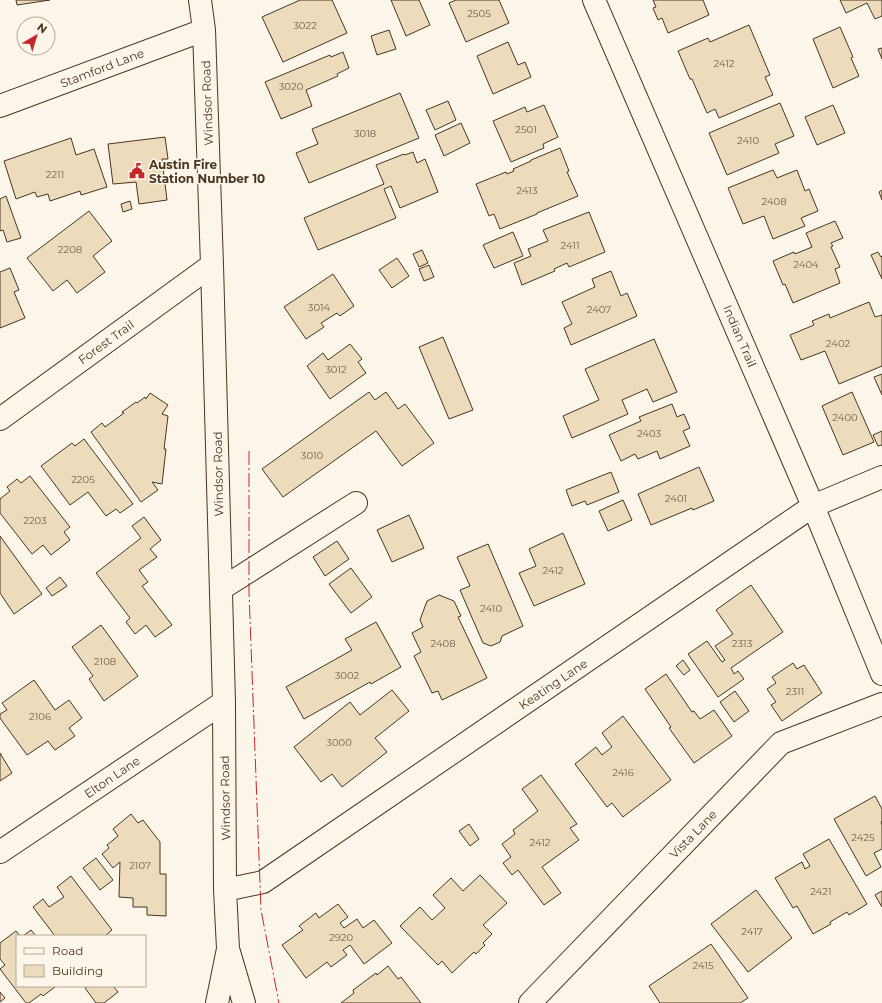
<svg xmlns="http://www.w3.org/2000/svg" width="882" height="1003" font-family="Montserrat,sans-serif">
<rect width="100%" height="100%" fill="#fbf6e9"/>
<path fill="#ecdcbc" stroke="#4a3520" d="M16 0H50L17 5Z
M300 0H332L347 33 283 62 262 17Z
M391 0H419L430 25 406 36Z
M456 0H499L509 23 466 42 449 3Z
M653 0H703L709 15 668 33 662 18 658 20 653 8 656 7Z
M840 0H882V16L875 19 867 3 846 13Z
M749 25 770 75 765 77 773 95 719 118 715 109 707 113 692 79H690L678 51 708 38 710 42Z
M840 27 853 57 851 58 859 76 833 88 813 39Z
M389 30 396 49 377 55 371 36Z
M508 42 518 65 525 62 531 77 493 94 477 56Z
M882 48V59L878 49Z
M343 52 349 68 337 74 338 76 306 90 312 106 281 119 265 82 330 55 331 57Z
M400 93 419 138 309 183 296 153 318 144 312 129Z
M448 101 456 120 435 130 426 110Z
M780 103 794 136 775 144 779 153 727 175 709 133Z
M544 105 558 137 543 144 544 148 511 162 493 121 525 107 527 112Z
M833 105 845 133 817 145 805 117Z
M461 123 470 143 444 156 435 135Z
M165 137 168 159H162L167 200 139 204 136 182 113 184 108 144Z
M71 138 76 155 94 149 107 187 81 195 80 191 50 201 48 194 37 197 35 192 16 199 4 161Z
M560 148 569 171 567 172 578 196 537 213V214L500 229 494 214 489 216 476 184 506 172 507 174 514 171 513 169 531 161V160Z
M413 152 417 163 425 159 438 192 400 208 391 186 384 189 396 218 318 250 304 218 384 184 376 165 404 154 405 155Z
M773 170 777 178 797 170 805 191 809 189 818 211 801 218 805 226 773 239 764 216 743 224 728 188Z
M882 190V200L879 192Z
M6 196 21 238 7 242 3 230 0 231V199Z
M130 201 132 209 123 212 121 204Z
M89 211 112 241 93 256 105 272 77 293 67 280 53 291 27 258Z
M589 212 605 252 569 267 567 263 554 269 555 271 522 285 514 263 531 256 528 249 548 241 543 230Z
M835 221 843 238 831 243 833 246 831 247 840 267 835 269 840 283 793 303 785 284 783 285 773 261 794 252 795 254 812 247 806 233Z
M513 232 523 256 494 268 483 245Z
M422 250 428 263 419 267 413 254Z
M878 252 881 257 882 256V279L871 255Z
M397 258 409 276 392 288 379 270Z
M429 265 434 277 424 281 419 269Z
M10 268 19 290 14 292 25 318 0 328V272Z
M611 271 621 296 627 293 637 316 571 345 564 328 572 324 562 302 595 287 592 279Z
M333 274 354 306 340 316 337 313 321 323 324 327 306 339 284 307Z
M869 302 875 317 882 315V366L839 384 825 351 801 360 790 335 814 325 812 321 829 314 830 318Z
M443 337 473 410 449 419 419 347Z
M654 339 677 392 653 402 647 389 622 400 628 414 572 438 563 416 599 400 585 369Z
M350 344 362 359 358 362 366 373 330 399 307 366 323 353 328 360Z
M882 374V395L874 377Z
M369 392 375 400 386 392 398 409 405 404 434 443 402 466 376 431 283 497 262 469Z
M852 392 874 442 843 455 822 406Z
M150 393 168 405 162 414 168 416 164 449H166L162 484 152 482 158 490 141 502 91 432 102 423 105 427 124 413 122 412 136 402 137 403 145 397 146 399Z
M672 404 677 417 684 414 690 428 683 431 690 446 660 459 657 451 638 459 635 454 621 461 609 435 641 421 639 417Z
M882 431V445L878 446 873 435Z
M84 439 133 504 120 513 116 509 106 516 88 492 70 505 41 466 72 443 75 446Z
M699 467 714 501 693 510 692 508 651 525 638 494Z
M611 472 619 492 587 505 585 501 572 506 566 490Z
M30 476 70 527 64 532 70 540 51 555 43 545 32 554 0 513V499L10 491 7 487 17 479 21 483Z
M623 500 632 520 608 531 599 511Z
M409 515 424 548 392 562 377 530Z
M144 517 161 540 150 549 157 557 139 570 148 582 142 586 172 625 155 637 146 625 135 634 126 622 130 618 96 573 141 538 132 526Z
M563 533 585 584 534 606 519 573 536 566 529 549Z
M0 536 42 594 14 614 0 593Z
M337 541 349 559 325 576 313 557Z
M488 544 523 626 502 636 500 642 491 646 483 643 460 590 470 586 457 557Z
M351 568 372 597 351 613 329 584Z
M60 577 67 586 52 596 46 588Z
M751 585 783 632 731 668 734 674 738 671 744 679 718 697 688 654 707 641 722 662 725 660 715 646 733 634 716 610Z
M439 595 454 601 461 616 458 617 487 678 442 700 438 691 432 693 414 656 421 652 412 633 423 627 420 620 427 601Z
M376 622 401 667 371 684 370 682 304 719 286 687 352 650 345 639Z
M101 625 138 676 104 701 89 679 93 676 72 647Z
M683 660 690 670 684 675 676 666Z
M793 663 797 669 804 665 822 693 782 721 771 705 776 702 767 689 776 683 772 677Z
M666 674 692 712 694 711 700 719 714 710 732 736 694 763 669 728 671 727 645 689Z
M34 680 55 710 69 700 82 718 69 728 75 736 55 750 48 741 27 755 0 718V714L7 710 2 703Z
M392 690 409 711 375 738 387 752 342 787 332 774 321 782 294 747 350 702 360 715Z
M735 691 749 711 734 722 720 702Z
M623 716 671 780 623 817 612 803 607 807 575 764 596 747 602 755 612 747 602 733Z
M0 753 12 773 0 781Z
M541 775 577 824 570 828 579 840 542 867 561 893 544 905 518 870 512 875 503 863 511 857 502 844 515 834 513 830 538 811 522 789Z
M875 796 882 809V821L881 822 882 825V849L874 853 881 867 866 876 834 819Z
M131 814 138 823 143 820 160 842V874H166V916L147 915V907H133V898L119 897 120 862 113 868 102 854 109 848 107 845 118 836 113 829Z
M469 824 479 839 470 846 459 831Z
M829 839 867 904 849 915 847 912 830 922 831 924 813 934 797 906 793 908 775 878 802 862 805 869 810 866 803 854Z
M96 858 113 880 100 890 83 868Z
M480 875 507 903 483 925 492 934 483 943 485 945 476 954 474 952 452 973 442 961 438 965 400 926 420 907 432 920 445 908 433 895 451 878 463 891Z
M71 876 112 930 105 936H55L33 907 43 899 49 907 64 897 57 887Z
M756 890 792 938 748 972 711 924Z
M882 891V907L875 895Z
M338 904 348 917 340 923 344 928 357 919 363 928 374 920 392 943 364 964 350 945 343 950 347 955 331 967 327 962 306 978 282 945 303 930 299 926 316 913 319 918Z
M31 930 36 936H23Z
M16 931 20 936H17V986H55V987L43 996 41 994 29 1003H26L0 969 5 965 0 959V943Z
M711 944 748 998 740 1003H660L649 986Z
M388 966 398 979 401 977 421 1003H341L354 993 353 990 376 973 377 975Z
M88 986H113L118 992 104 1003H96L85 988Z
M0 992 5 998 0 1002Z"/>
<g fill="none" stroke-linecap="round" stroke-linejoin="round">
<defs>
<path id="minor" d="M200 0 204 30 212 265 224 702 225 890 228 949 217 1003
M594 0 813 506 882 674
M0 106 204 30
M0 419 212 265
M221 589 356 503
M0 852 224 702
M225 890 263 882 813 506 882 477
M229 952 244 1003
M530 1003 781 743 882 704"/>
</defs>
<use href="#minor" stroke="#4a3520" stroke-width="24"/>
<use href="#minor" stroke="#fbf6e9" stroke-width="22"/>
<path stroke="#c62828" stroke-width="1" stroke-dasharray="14 3 2 3" stroke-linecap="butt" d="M249 451V592L261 910 279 1003"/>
</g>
<defs>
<symbol id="civic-bare" viewBox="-9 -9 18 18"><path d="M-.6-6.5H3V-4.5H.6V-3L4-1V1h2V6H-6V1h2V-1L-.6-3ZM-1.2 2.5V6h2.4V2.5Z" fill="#c62828" stroke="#fbf6e9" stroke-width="2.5" paint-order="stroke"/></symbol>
</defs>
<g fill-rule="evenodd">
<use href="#civic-bare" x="126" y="160" width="22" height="22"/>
</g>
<g text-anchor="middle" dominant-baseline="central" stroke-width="3" stroke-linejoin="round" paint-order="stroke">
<g font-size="10" fill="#725f47">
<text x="479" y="13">2505</text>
<text x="305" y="25">3022</text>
<text x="724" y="63">2412</text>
<text x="291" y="86">3020</text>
<text x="526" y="129">2501</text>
<text x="365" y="133">3018</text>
<text x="748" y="140">2410</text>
<text x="55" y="174">2211</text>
<text x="527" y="190">2413</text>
<text x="774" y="201">2408</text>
<text x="570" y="245">2411</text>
<text x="70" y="249">2208</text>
<text x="806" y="264">2404</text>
<text x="319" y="307">3014</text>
<text x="599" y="309">2407</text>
<text x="838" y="343">2402</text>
<text x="336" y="369">3012</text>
<text x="845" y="417">2400</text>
<text x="649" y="433">2403</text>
<text x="312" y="455">3010</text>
<text x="83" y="479">2205</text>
<text x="676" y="498">2401</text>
<text x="35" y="520">2203</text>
<text x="553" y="570">2412</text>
<text x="491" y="608">2410</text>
<text x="443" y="643">2408</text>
<text x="742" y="643">2313</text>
<text x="105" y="661">2108</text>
<text x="347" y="675">3002</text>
<text x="795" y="691">2311</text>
<text x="40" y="716">2106</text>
<text x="339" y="742">3000</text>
<text x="623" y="772">2416</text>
<text x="863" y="837">2425</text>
<text x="540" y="842">2412</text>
<text x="140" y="865">2107</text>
<text x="821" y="891">2421</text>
<text x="752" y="931">2417</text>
<text x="341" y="937">2920</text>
<text x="703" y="965">2415</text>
</g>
<g font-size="12" fill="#4a3520" stroke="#fbf6e9">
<text transform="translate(102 68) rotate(-21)">Stamford Lane</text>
<text transform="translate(207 103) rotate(-92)">Windsor Road</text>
<text transform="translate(740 336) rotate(67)">Indian Trail</text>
<text transform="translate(106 342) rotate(-36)">Forest Trail</text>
<text transform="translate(218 474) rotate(-91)">Windsor Road</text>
<text transform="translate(553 684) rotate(-34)">Keating Lane</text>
<text transform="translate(112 777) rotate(-34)">Elton Lane</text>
<text transform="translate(225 798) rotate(-91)">Windsor Road</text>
<text transform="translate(693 834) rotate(-46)">Vista Lane</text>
</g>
<g font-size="12" font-weight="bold" fill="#4a3520" stroke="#fbf6e9" text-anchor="start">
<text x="149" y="164">Austin Fire<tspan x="149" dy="14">Station Number 10</tspan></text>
</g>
</g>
<rect x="16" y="935" width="130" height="52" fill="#fbf6e9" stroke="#b4a999"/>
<rect x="24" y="948" width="20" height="6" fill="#fbf6e9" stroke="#b4a999"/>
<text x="52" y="955" font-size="12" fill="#4a3520">Road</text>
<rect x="24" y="965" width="20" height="12" fill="#ecdcbc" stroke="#b4a999"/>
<text x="52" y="975" font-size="12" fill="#4a3520">Building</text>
<g transform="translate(36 36) rotate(38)"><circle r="19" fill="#fbf6e9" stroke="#b4a999"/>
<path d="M0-3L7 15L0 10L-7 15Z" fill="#c62828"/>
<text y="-6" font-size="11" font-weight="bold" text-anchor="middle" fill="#4a3520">N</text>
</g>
</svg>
